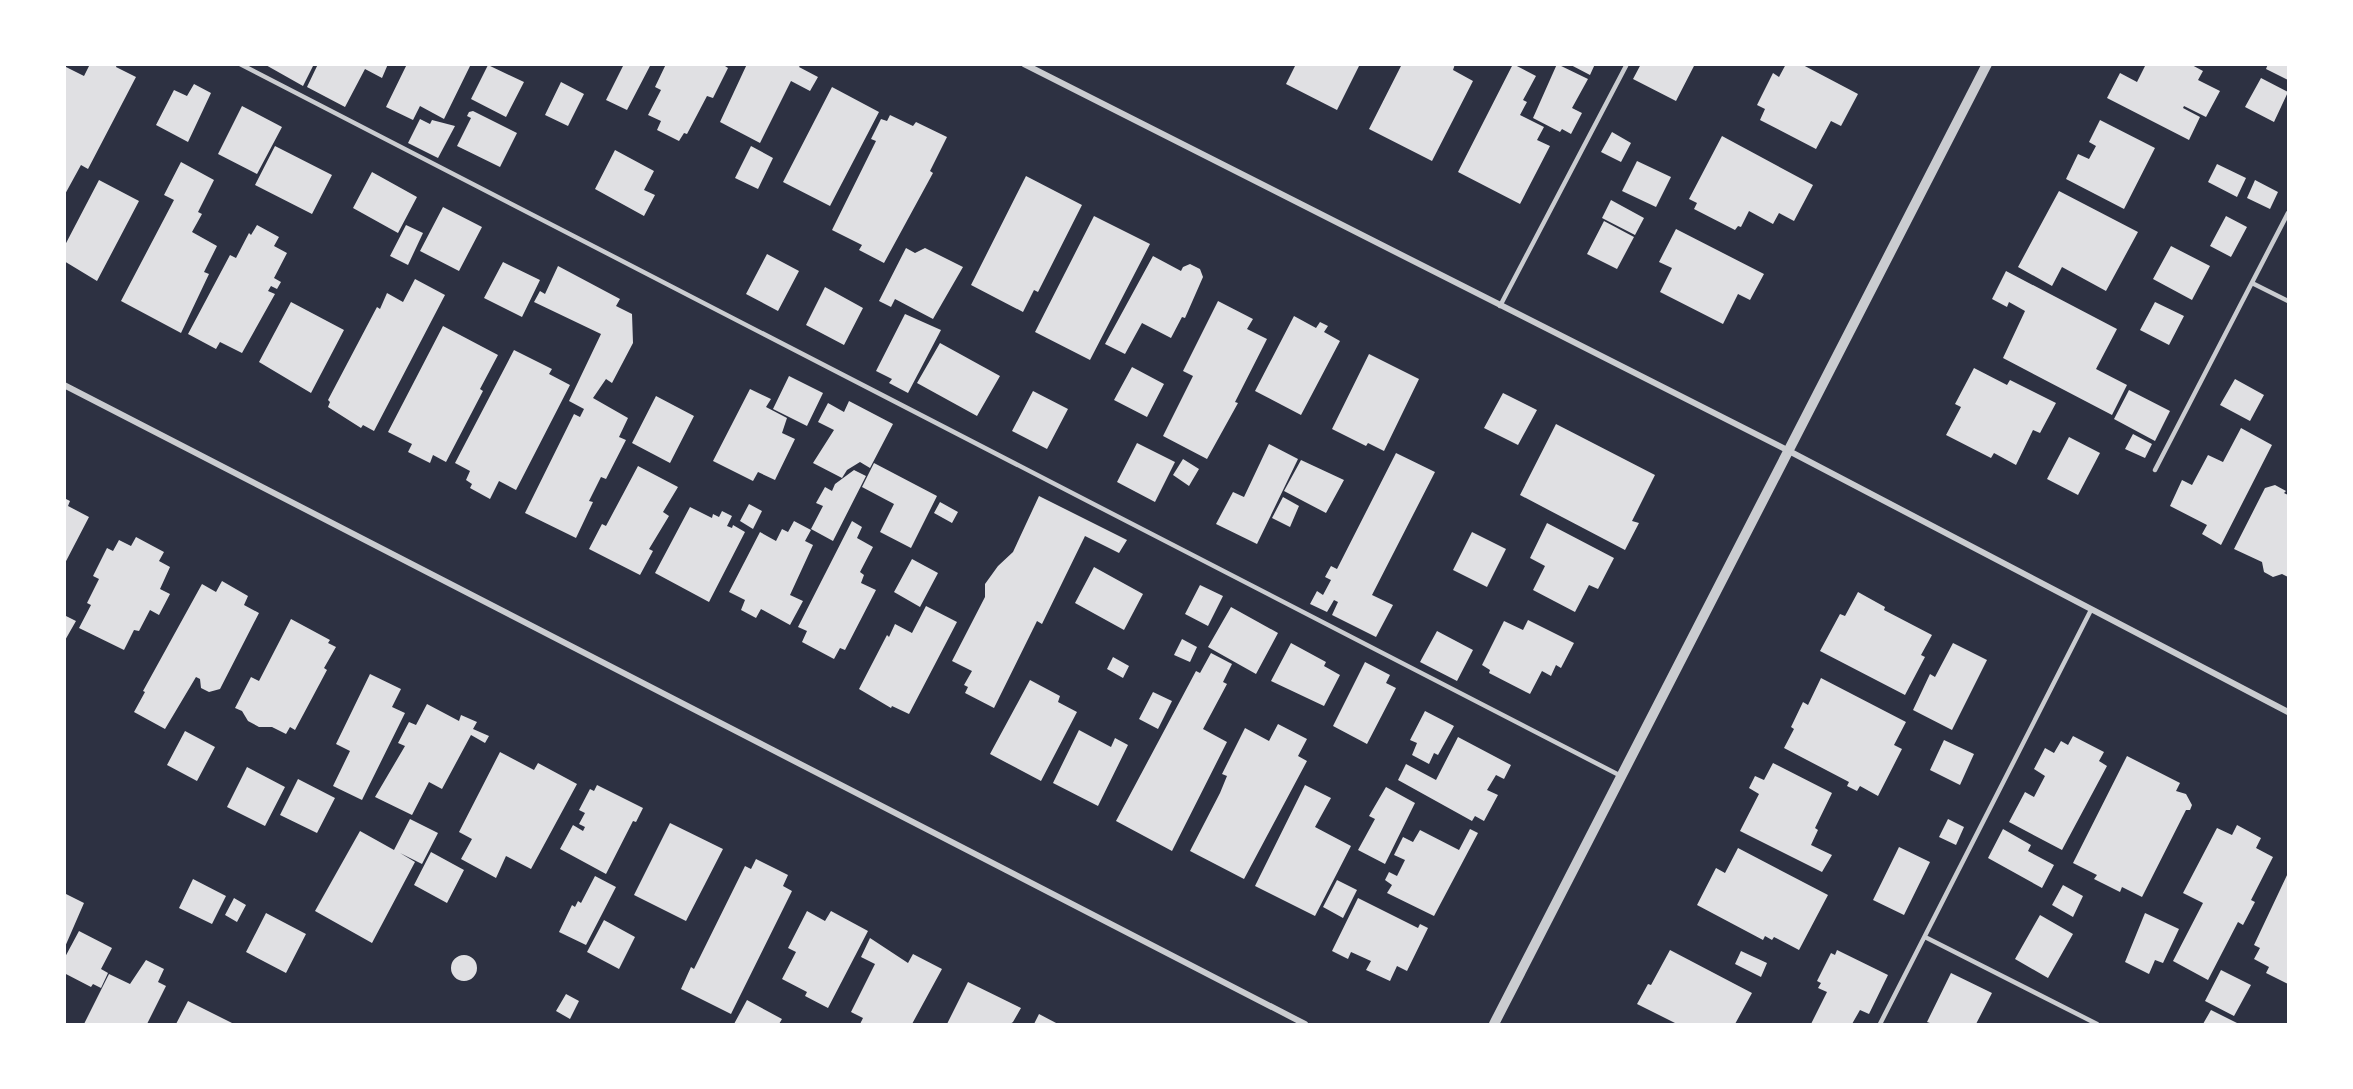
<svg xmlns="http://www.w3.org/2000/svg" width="2353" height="1089" font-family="'Source Sans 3',sans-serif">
<rect width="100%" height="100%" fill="#2d3142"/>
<path fill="#e0e0e3" d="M90 64H117L116 67 136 77 88 169 81 165 64 196V70L66 67 84 76Z
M264 64H314L303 86Z
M318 64H388L382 78 365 69 345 107 307 87Z
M407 64H471L444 119 420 106 413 120 386 107Z
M620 64H651L627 110 606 100 623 66Z
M666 64H722L728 68 713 98 707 96 687 134 684 133 679 141 657 130 661 121 648 115 661 90 655 87Z
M747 64H801L799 67 818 77 810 91 791 81 760 143 720 122Z
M1296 64H1360L1337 110 1286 84Z
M1402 64H1455L1453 70 1473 81 1432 161 1369 129Z
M1513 64 1536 76 1523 100 1527 102 1520 115 1544 127 1537 140 1550 146 1520 204 1458 172Z
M1557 64 1588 79 1572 108 1582 113 1571 134 1562 129 1560 132 1533 118Z
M1569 64H1595L1590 75Z
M1641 64H1695L1676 101 1633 79Z
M1786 64H1801L1858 94 1841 126 1831 121 1816 149 1760 120 1765 109 1757 105 1773 73 1779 77Z
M2146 64H2190L2203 71 2198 80 2220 91 2206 117 2184 106 2183 108 2200 117 2189 140 2107 98 2120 73 2137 82Z
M2268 64H2288V80L2266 69Z
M488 65 524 82 506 117 471 99Z
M2261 78 2288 92 2274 122 2245 107Z
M561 82 584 94 568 126 545 115Z
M194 84 211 93 188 142 156 125 174 90 187 96Z
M832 87 879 112 830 206 783 182Z
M242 106 282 127 257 174 218 154Z
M473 111 517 133 500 167 457 146 471 118 467 116 469 112Z
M890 115 913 126 916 122 947 137 930 171 933 173 884 263 859 250 862 245 832 230 876 141 871 139 881 119 887 121Z
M420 119 430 124 432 120 455 126 438 158 408 143Z
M2100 120 2155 148 2124 209 2066 179 2078 154 2089 159 2096 146 2089 142Z
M1612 132 1631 143 1621 162 1601 152Z
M1722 136 1813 185 1794 221 1779 213 1773 224 1749 211 1741 227 1738 226 1735 230 1694 209 1697 203 1689 199Z
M275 146 332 175 312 214 255 185Z
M751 146 773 158 758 189 735 178Z
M615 150 654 171 644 190 655 195 644 216 595 189Z
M1637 161 1671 177 1656 207 1622 191Z
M181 162 214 180 198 212 202 214 192 232 217 246 204 272 209 274 181 333 121 301 174 200 164 195Z
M2217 164 2246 178 2237 197 2208 182Z
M372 172 417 197 398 233 353 208Z
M1026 176 1082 205 1038 292 1034 290 1023 312 971 285Z
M99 180 139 201 97 281 64 261V247Z
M2255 180 2278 192 2270 209 2247 198Z
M2059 191 2138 232 2106 291 2062 267 2052 286 2018 267Z
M1611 200 1644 218 1635 235 1602 218Z
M443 207 482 227 459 271 420 251Z
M1094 216 1150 244 1090 360 1035 332Z
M2226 216 2247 227 2231 257 2210 246Z
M1604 221 1634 237 1617 269 1587 254Z
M257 225 279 237 274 246 287 253 274 278 281 282 277 289 271 286 268 291 275 294 242 353 220 342 216 349 188 334 230 255 236 258 249 233 251 235Z
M406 225 423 233 408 265 390 256Z
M1676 229 1764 274 1750 300 1738 294 1723 324 1660 292 1672 268 1659 262Z
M2171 246 2210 266 2192 300 2153 279Z
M906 248 915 253 925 248 963 267 933 319 895 299 891 307 879 301Z
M767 254 799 271 778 311 746 294Z
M1153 256 1181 271 1183 267 1190 264 1200 269 1203 277 1185 318 1182 317 1171 338 1142 323 1125 354 1105 344Z
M503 262 540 280 522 317 484 298Z
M558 266 620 299 616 306 632 314 633 343 612 383 606 379 593 398 628 418 619 437 626 440 606 479 601 477 589 501 593 502 576 538 525 513 574 414 580 417 584 409 569 401 601 334 534 302 540 291 545 294Z
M2006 271 2117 329 2096 369 2127 385 2112 415 2003 358 2025 311 2009 302 2007 307 1992 299Z
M415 279 445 295 374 431 363 425 361 428 328 407 330 402 328 400 377 307 380 309 387 293 403 302Z
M825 287 863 308 844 345 806 325Z
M1218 301 1253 319 1247 329 1267 339 1235 402 1238 403 1207 459 1163 436 1193 376 1183 371Z
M291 302 344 330 311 393 259 362Z
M2155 302 2184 316 2169 345 2140 330Z
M905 314 941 330 908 393 889 383 892 379 876 371Z
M1294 316 1316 328 1320 322 1328 326 1324 332 1340 341 1301 415 1255 391Z
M443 326 498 355 480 389 483 391 446 462 433 455 430 463 408 452 412 444 388 432Z
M940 343 1000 376 977 416 917 383Z
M514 350 552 369 549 374 570 385 516 490 499 481 490 499 470 488 472 484 466 480 470 471 455 463Z
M1369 354 1419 379 1384 451 1368 443 1366 446 1332 429Z
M1132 367 1164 384 1147 417 1114 400Z
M1974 368 2007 385 2010 380 2056 403 2040 433 2033 430 2016 465 1994 453 1991 458 1946 435 1961 407 1955 404Z
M789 376 823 393 807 426 773 409Z
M2235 379 2264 395 2250 421 2220 405Z
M750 389 771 399 766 407 787 418 782 433 795 439 775 480 758 472 753 481 713 461Z
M2129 390 2170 411 2155 441 2114 419Z
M1033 391 1068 409 1047 449 1012 431Z
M1503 393 1537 410 1518 445 1484 428Z
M656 396 694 416 670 463 632 443Z
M849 401 893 424 870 468 860 462 847 470 842 478 813 463 834 430 818 422 828 403 844 412Z
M1556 424 1655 475 1632 521 1639 523 1625 550 1520 495Z
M2241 428 2272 445 2221 545 2202 534 2207 525 2170 506 2182 480 2192 485 2208 455 2223 462Z
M2133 434 2152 444 2145 458 2125 449Z
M2069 437 2100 453 2078 495 2047 479Z
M1137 443 1175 462 1155 502 1117 482Z
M1269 444 1298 459 1257 544 1216 524 1233 492 1244 497Z
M1396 453 1435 472 1372 595 1393 605 1376 637 1332 615 1338 602 1334 600 1327 612 1310 604 1317 591 1323 595 1331 580 1325 577 1331 566 1337 569Z
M1183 459 1199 469 1189 486 1173 475Z
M1301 460 1344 480 1326 513 1284 491Z
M874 463 937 496 911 548 880 532 894 504 862 487Z
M638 466 678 487 663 512 669 516 649 549 653 551 640 575 589 549 602 524 606 526Z
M854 470 866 476 833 541 811 529 823 506 816 503 825 487 832 491 835 484Z
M2275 485 2286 491 2284 493 2288 495V577L2282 574 2273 577 2264 572 2262 562 2234 549 2265 488Z
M1039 496 1127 540 1119 553 1085 536 1042 624 1037 621 994 708 965 693 968 687 964 685 972 671 952 661 985 597V584L998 566 1013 552Z
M1283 497 1299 506 1290 527 1272 518Z
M64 498 70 501 68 506 89 517 64 565Z
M940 502 958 512 952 523 934 513Z
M749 504 762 511 753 529 740 521Z
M690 507 712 518 713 514 719 517 722 511 732 516 727 526 732 528 733 525 745 532 709 602 655 573Z
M794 521 811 530 805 541 813 545 790 595 803 601 790 625 761 609 756 618 741 610 745 600 729 592 760 532 776 541 782 529 788 532Z
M852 521 862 527 857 538 873 547 860 572 864 575 861 583 876 590 845 650 840 648 834 659 802 642 807 631 798 627Z
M1547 523 1614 558 1598 589 1589 585 1575 612 1533 590 1545 566 1530 558Z
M1472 532 1506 549 1487 587 1453 570Z
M136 537 164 552 159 561 170 567 160 589 170 594 159 615 150 610 139 631 134 630 124 650 79 628 91 605 87 603 99 579 93 576 107 548 113 551 119 540 131 546Z
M912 559 938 573 920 607 894 592Z
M1094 567 1143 594 1124 630 1075 603Z
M222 581 248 596 244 605 259 613 220 689 209 692 201 688 200 679 196 677 165 729 134 712 145 692 143 691 202 584 216 592Z
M1200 585 1223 596 1208 626 1185 614Z
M1858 592 1885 607 1884 610 1932 635 1921 655 1925 657 1905 695 1820 651 1840 614 1845 616Z
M926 606 957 622 909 714 892 706 891 708 859 689 887 635 889 637 895 624 912 633Z
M1231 607 1278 633 1256 674 1208 647Z
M64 615 76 621 64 642Z
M291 619 330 640 328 643 336 647 324 668 327 670 295 730 290 727 286 734 272 727H259L248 721 242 711 235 708 251 677 259 681Z
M1528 620 1574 643 1561 668 1556 665 1551 676 1542 671 1530 694 1489 673 1490 670 1482 665 1504 621 1523 630Z
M1437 631 1473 650 1457 681 1420 662Z
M1182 639 1197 647 1190 662 1174 655Z
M1291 643 1326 662 1324 666 1340 675 1324 706 1271 681Z
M1953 643 1987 660 1952 730 1913 710 1930 674 1935 677Z
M1211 653 1232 664 1223 682 1227 684 1203 729 1227 742 1172 851 1116 821 1196 671 1200 673Z
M1113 657 1129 666 1123 678 1107 669Z
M1365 662 1390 675 1386 683 1396 688 1367 744 1333 726Z
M370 674 401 689 392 707 405 713 362 800 333 786 350 751 336 744Z
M1821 678 1906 722 1894 745 1902 749 1878 796 1860 786 1857 791 1847 786 1849 782 1784 748 1794 729 1791 727 1803 702 1808 705Z
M1030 680 1060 696 1058 702 1077 712 1041 781 990 754Z
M1153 692 1172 701 1158 729 1139 719Z
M427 704 459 721 461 715 477 722 473 729 489 736 485 743 471 735 442 789 429 782 412 815 375 797 405 746 398 743 409 722 416 725Z
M1425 711 1454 726 1438 755 1434 753 1429 764 1412 755 1417 743 1410 740Z
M1278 724 1307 739 1298 756 1307 761 1244 879 1190 851 1220 793 1227 776 1222 774 1245 728 1269 741Z
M1079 730 1111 747 1115 738 1128 745 1098 806 1053 783Z
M185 731 215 747 197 781 167 765Z
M2073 736 2104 752 2099 761 2107 766 2062 850 2009 822 2025 792 2034 797 2045 776 2034 769 2045 748 2054 753 2061 741 2068 745Z
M1458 737 1511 765 1504 779 1496 775 1487 790 1498 795 1484 821 1475 816 1472 821 1398 780 1406 764 1436 780Z
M1944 740 1974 754 1960 785 1930 770Z
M500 752 534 770 538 763 577 784 531 869 506 856 496 878 461 859 472 839 459 832Z
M2127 756 2180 783 2176 791 2186 794 2192 805 2190 810H2186L2142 897 2122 887 2120 892 2094 879 2097 875 2073 863Z
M1773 763 1832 793 1815 828 1818 830 1811 845 1832 855 1822 872 1740 831 1759 794 1749 788 1755 776 1764 780Z
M247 767 285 787 265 826 227 807Z
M298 779 335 798 317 833 280 815Z
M597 785 643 808 636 822 633 821 606 874 560 849 573 825 583 831 585 827 579 824 585 813 579 810 590 789 594 791Z
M1305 785 1331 798 1315 827 1351 846 1315 916 1255 886Z
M1386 787 1415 803 1385 864 1358 850 1375 819 1369 816Z
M410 819 438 833 422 864 400 853 415 862 372 943 315 911 360 831 394 850Z
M1948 819 1964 827 1956 845 1939 837Z
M670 823 723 849 686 921 634 895Z
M2237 825 2261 838 2256 848 2273 857 2251 900 2255 902 2243 925 2238 922 2208 980 2173 961 2203 903 2183 893 2217 828 2232 835Z
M1470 829 1478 833 1434 916 1387 893 1392 885 1385 880 1389 872 1397 876 1405 860 1394 855 1403 837 1413 842 1420 830 1459 850Z
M2003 829 2031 845 2028 851 2054 865 2042 888 1988 858Z
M1899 847 1930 862 1904 915 1873 900Z
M1738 848 1828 895 1799 950 1774 937 1772 940 1765 936 1763 940 1697 905 1716 868 1725 873Z
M431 852 464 870 447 903 414 885Z
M756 859 788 875 783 886 792 891 731 1014 681 989 691 967 694 969 745 866 751 869Z
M2288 873V984L2266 973 2269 967 2254 959 2260 948 2254 945Z
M595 876 616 887 586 945 559 932 572 905 575 907 578 901 581 903Z
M193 879 226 896 212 924 179 908Z
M1337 880 1357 890 1343 918 1323 907Z
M2063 885 2083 896 2073 917 2052 905Z
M64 893 84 903 64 949Z
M234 898 246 905 237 922 225 915Z
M1358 898 1418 928 1420 924 1428 928 1407 971 1397 966 1390 981 1366 970 1371 961 1351 952 1348 959 1332 951Z
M807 911 825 921 831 911 868 931 828 1008 805 996 807 992 782 979 796 952 788 948Z
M266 913 306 934 286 973 246 952Z
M2145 913 2179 929 2163 963 2155 960 2149 974 2125 962Z
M2040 915 2073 934 2048 978 2015 959Z
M604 920 635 937 619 969 587 952Z
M79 931 112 948 101 969 108 973 101 988 93 984 91 987 64 973V959Z
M870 938 908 963 913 954 942 969 912 1024H860L863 1018 851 1012 875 964 861 957Z
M1670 950 1752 993 1735 1024H1677L1637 1004 1648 984 1651 985Z
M1837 950 1888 975 1869 1014 1860 1010 1852 1024H1811L1827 992 1818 988 1821 983 1817 981 1831 953 1835 955Z
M1741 951 1767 963 1761 977 1735 964Z
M451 968a13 13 0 1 1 26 0a13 13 0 1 1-26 0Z
M146 960 164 969 158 982 166 986 147 1024H84L109 974 130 984Z
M2221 970 2251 985 2234 1016 2205 1001Z
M1951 973 1992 993 1976 1024H1933L1927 1022Z
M968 982 1021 1008 1013 1022 1010 1024H947Z
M566 994 579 1001 570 1019 556 1011Z
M747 1000 782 1019 779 1024H734Z
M188 1001 234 1024H176Z
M2211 1010 2239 1024H2203Z
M1039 1014 1058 1024H1034Z"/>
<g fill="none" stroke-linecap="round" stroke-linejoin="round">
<path stroke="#caccd0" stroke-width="4.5" d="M240 64 1621 776
M2252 283 2288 301
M1500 306 1627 64
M2155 470 2288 213
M1925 937 2097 1024
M1880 1024 2091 610"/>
<path stroke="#caccd0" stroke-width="6" d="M1024 64 1789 451 2288 712
M64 385 1305 1024"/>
<path stroke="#caccd0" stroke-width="10" d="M1494 1024 1987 64"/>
</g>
<rect width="2353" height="1089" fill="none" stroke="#ffffff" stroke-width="132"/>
</svg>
